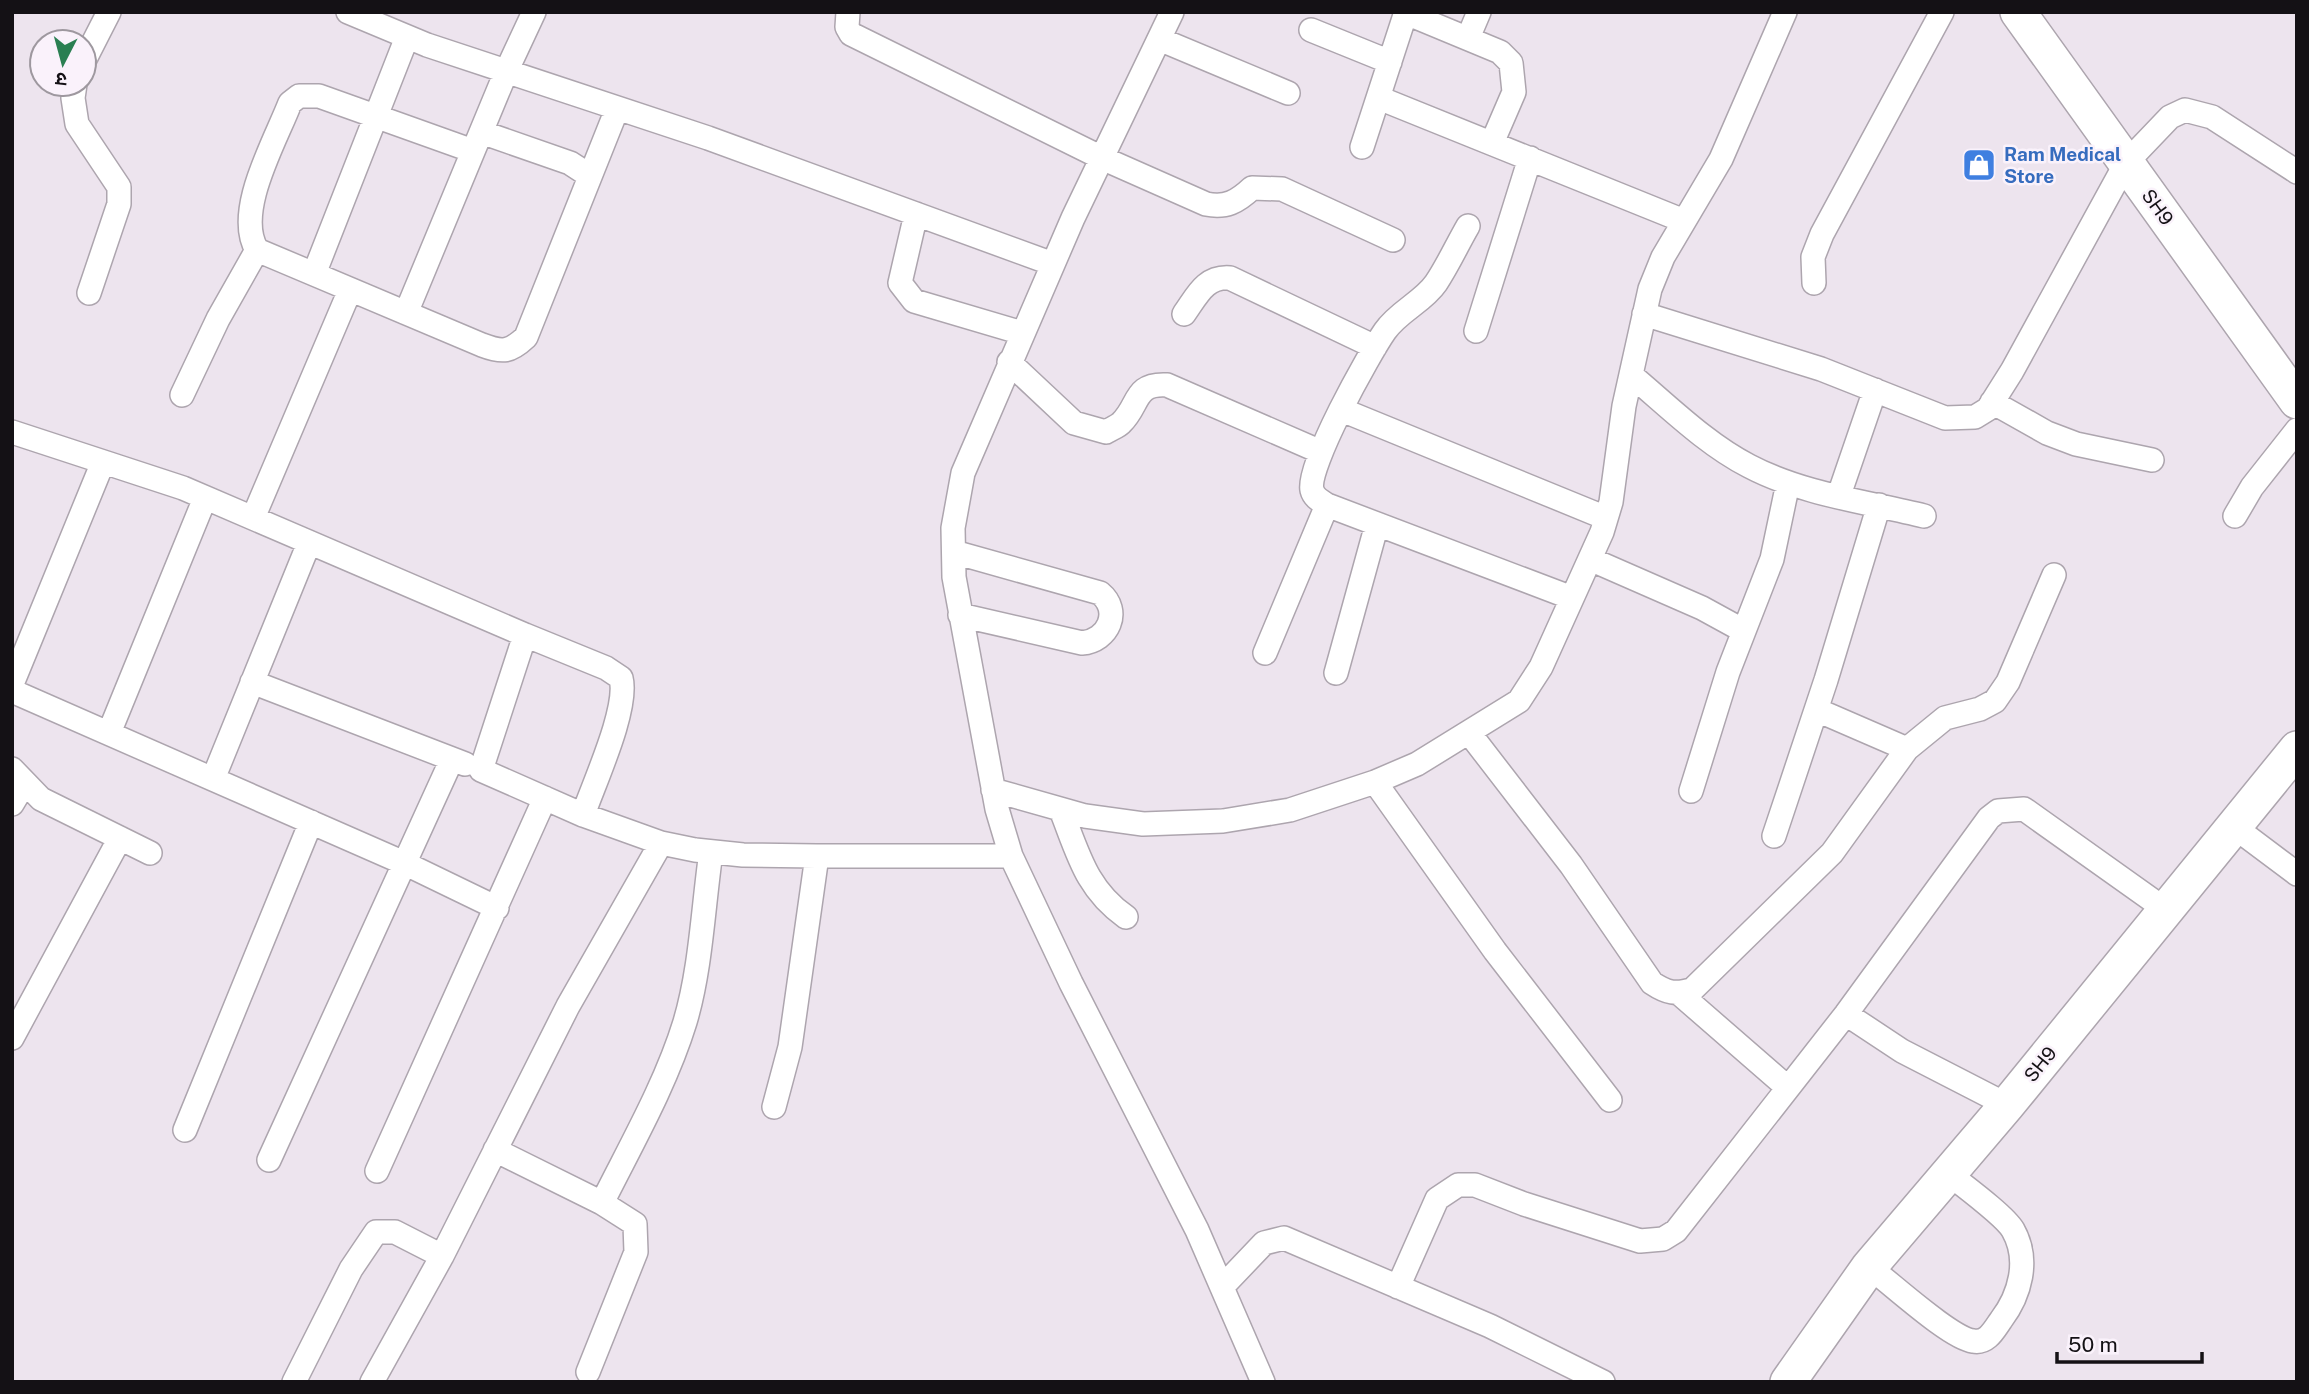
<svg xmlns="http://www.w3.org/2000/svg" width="2309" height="1394" font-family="'Public Sans','Noto Sans Devanagari',sans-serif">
<rect width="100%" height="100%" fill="#ede4ee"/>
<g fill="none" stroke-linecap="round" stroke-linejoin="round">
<defs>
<path id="minor" d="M348 12 427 45 708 138 1053 264
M848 12 847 27 851 34 1102 158 1206 204C1226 208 1237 202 1252 188L1282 189 1393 240
M1172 12 1073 218 963 473 953 528 954 577 997 809 1011 856 1071 983 1197 1230 1263 1382
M1406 13 1500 52 1511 63 1514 92 1492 143
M1311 30 1390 62
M1468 38 1479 12
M1159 39 1288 93
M84 61 109 12
M75 84 73 98 77 124 119 187V204L89 293
M1379 98 1684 221
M481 132 570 163 590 176
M1362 147 1406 12
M473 151 319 96H299L290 103C275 142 234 212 257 250L482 345C503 353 510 352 526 337L617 109
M916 214 900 283 914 301 1022 333
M1468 226C1457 245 1448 265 1436 283 1423 302 1399 311 1385 331 1369 354 1306 467 1312 490 1314 498 1321 501 1327 505L1572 598
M314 274 407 37
M1814 283 1813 257 1822 234 1942 12
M406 313 506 72 534 12
M1184 314C1197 296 1205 276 1230 278L1375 347
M1644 314 1821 369 1945 418 1975 417 1988 409 2012 371 2126 163 2170 117 2185 110 2212 117 2297 172
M1476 331 1530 158
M1009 362 1074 423 1106 432C1110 429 1117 427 1121 423 1140 405 1133 383 1167 385L1321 452
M1631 375C1668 406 1706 444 1749 466 1802 494 1867 502 1924 516
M182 395 218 319 257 250
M1992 402 2047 433 2076 444 2152 460
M1342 410 1606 518
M12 432 183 488 525 635 481 770 583 815 661 843 695 850 743 855 817 856H1011
M1839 495 1875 390
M2235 516 2252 487 2297 430
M253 518 350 290
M954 552 1100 593C1122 611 1108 641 1082 643L960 615
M1590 559 1702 608 1744 631
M525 635 606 668 621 678C629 708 594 783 583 815
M1265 653 1327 505
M1336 673 1377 524
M252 682 465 764
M12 684 103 462
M12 691 404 863 497 908
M1817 710 1907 749
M109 733 205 498
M1470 734 1571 865 1652 983C1667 993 1676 995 1693 989L1832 853 1907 749 1945 718 1980 709 1995 701 2008 682 2054 575
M12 769 41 799 150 853
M213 779 309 543
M1375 782 1495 951 1610 1100
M993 790 1085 816 1143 824 1223 821 1290 810 1375 782 1417 764 1519 701 1541 667 1602 532 1611 502 1624 406 1650 289 1663 257 1721 159 1785 12
M1691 791 1728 672 1772 559 1788 483
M12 804 24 784
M1061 810C1078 853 1086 889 1126 917
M2233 826 2297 874
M1774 836 1826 680 1879 505
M1680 994 1788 1088
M1846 1014 1902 1051 2007 1105
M12 1038 120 838
M774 1107 790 1047 817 856
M185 1130 311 822
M495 1150 602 1203 635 1224 636 1252 588 1372
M269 1160 452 759
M377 1171 545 798
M602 1203C631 1145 666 1084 685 1022 701 968 703 908 711 852
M1869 1267C1891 1283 1950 1338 1973 1341 1987 1344 1994 1330 2001 1320 2020 1295 2030 1260 2013 1230 2005 1216 1964 1186 1949 1174
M1222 1287 1264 1243 1284 1238 1490 1326 1603 1382
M1398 1287 1437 1199 1458 1185H1475L1524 1204 1640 1241 1663 1239 1676 1231 1846 1014 1989 818 1998 811 2024 809 2166 910
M294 1382 351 1269 376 1232H395L442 1256
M372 1382 442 1256 568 1006 661 843"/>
<path id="primary" d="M2018 12 2297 401
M1788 1382 1869 1267 2007 1105 2297 749"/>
</defs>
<use href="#minor" stroke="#ada5ae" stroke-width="26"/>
<use href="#primary" stroke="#ada5ae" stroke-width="38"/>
<use href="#minor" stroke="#fff" stroke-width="23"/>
<use href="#primary" stroke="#fff" stroke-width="35"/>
</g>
<defs>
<symbol id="shop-square" viewBox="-11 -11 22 22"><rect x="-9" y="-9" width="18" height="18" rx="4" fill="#3f7fe0" stroke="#faf2fb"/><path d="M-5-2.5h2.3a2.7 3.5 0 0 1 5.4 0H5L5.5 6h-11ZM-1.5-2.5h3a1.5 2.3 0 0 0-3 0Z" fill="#fff"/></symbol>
</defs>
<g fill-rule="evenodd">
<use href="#shop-square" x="1960" y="146" width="38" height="38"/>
</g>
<g text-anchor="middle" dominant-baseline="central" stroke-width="5" stroke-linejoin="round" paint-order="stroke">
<g font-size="19" font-weight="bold" fill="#366cbe" stroke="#faf2fb" text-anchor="start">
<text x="2004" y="154">Ram Medical<tspan x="2004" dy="22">Store</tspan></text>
</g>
<g font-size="19" fill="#141115" stroke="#faf2fb">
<text transform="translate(2158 207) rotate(54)">SH9</text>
<text transform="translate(2040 1064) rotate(-51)">SH9</text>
</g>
</g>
<rect width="2309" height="1394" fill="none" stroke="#141115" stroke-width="28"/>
<g transform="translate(63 63) rotate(186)"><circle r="33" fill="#faf2fb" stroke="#9e989f" stroke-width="2"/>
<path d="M0-5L12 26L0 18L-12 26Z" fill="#2a7f52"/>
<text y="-10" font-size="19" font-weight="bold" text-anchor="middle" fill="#141115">उ</text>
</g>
<path d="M2057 1352v10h145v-10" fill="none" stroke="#141115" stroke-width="3.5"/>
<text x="2068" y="1352" font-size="21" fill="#141115" stroke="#faf2fb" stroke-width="5" paint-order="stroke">50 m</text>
</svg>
